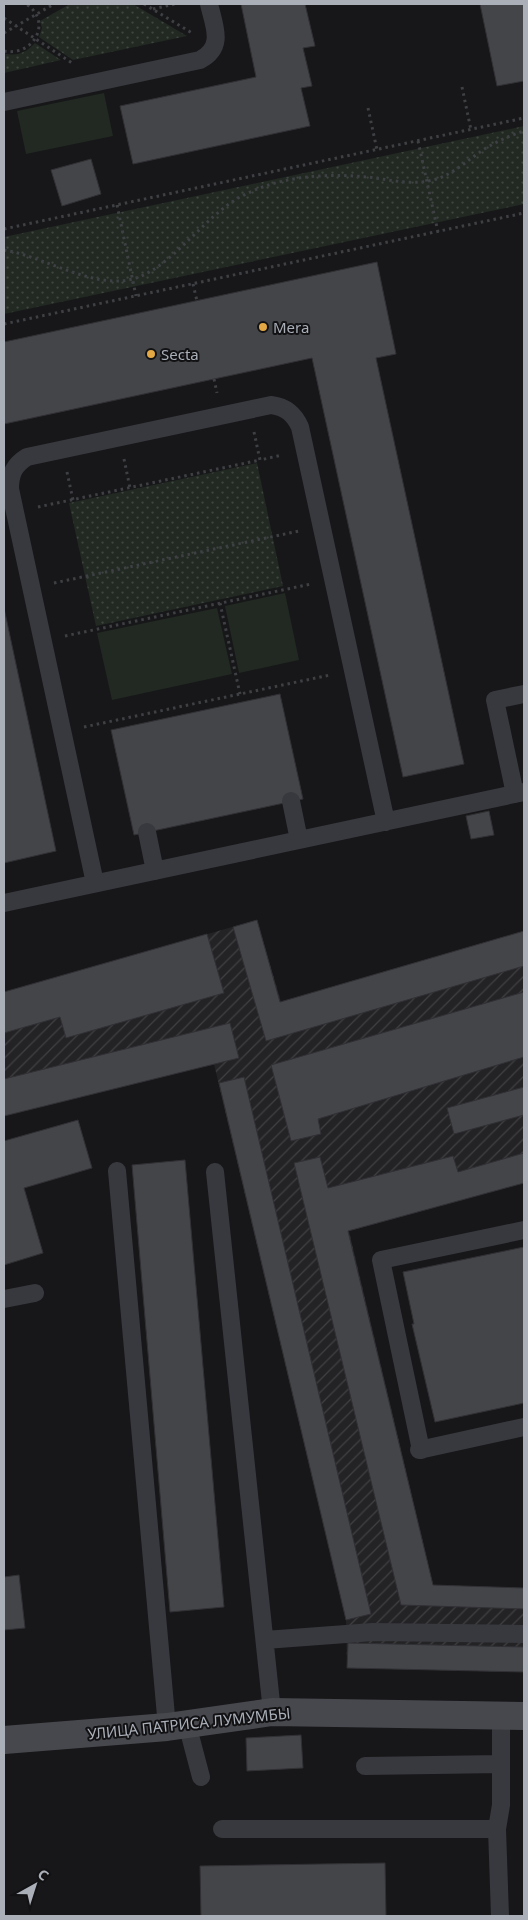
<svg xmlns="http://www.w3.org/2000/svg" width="528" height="1920" font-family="'Noto Sans',sans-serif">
<defs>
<pattern id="industrial-furrows" width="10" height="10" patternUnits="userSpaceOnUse" patternTransform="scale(1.25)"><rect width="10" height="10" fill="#232326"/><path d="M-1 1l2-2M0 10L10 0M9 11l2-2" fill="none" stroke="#404043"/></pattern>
<pattern id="grass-dots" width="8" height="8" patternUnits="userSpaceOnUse" patternTransform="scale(1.25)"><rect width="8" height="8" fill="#212922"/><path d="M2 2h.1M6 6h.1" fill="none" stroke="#3f4640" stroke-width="1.8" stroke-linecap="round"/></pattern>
</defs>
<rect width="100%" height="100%" fill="#171719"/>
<path fill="url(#industrial-furrows)" d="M257 920 281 1002 524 931V1183L349 1231 433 1585 524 1588V1672L347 1668 346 1620 214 1064 4 1116V992Z"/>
<path fill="url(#grass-dots)" d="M70 4H133L187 36 73 60 39 37 42 28 40 21Z
M35 43 61 60 4 73V53C16 57 26 53 35 43Z
M524 126V204L4 314V237Z
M257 463 283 586 96 626 69 503Z"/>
<path fill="#212922" d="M104 93 113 136 26 154 17 111Z
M285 593 299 660 239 673 225 606Z
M217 608 232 674 112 700 97 633Z"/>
<path fill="#444549" stroke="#313135" d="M241 4H305L315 46 303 48 312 86 301 88 310 126 133 164 120 106 256 77Z
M480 4H524V81L497 86Z
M91 159 101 194 62 206 51 170Z
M377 262 396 354 376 358 464 764 403 777 312 358 4 424V342Z
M4 608 56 851 4 863Z
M280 694 303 799 134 835 111 730Z
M489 811 494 835 471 839 466 816Z
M257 920 280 1002 524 931V966L266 1041 233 927Z
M207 934 224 993 66 1038 60 1017 4 1033V992Z
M524 992V1057L318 1119 321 1134 291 1141 271 1065Z
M230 1023 239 1058 4 1116V1079Z
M244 1077 371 1614 346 1620 219 1083Z
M524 1087V1115L454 1134 447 1108Z
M78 1120 92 1168 24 1188 43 1253 4 1265V1141Z
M524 1153V1183L348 1231 433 1585 524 1588V1609L401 1605 294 1163 320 1157 328 1188 453 1156 458 1172Z
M185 1160 224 1607 170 1612 132 1165Z
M524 1247V1403L435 1422 412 1324H414L403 1272Z
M19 1575 25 1628 4 1630V1577Z
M348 1643 524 1647V1672L347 1668Z
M301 1735 303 1768 247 1771 246 1738Z
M385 1863 386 1916H201L200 1866Z"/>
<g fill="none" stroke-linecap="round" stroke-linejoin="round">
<path stroke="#3e4044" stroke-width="3" stroke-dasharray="2.5 4" stroke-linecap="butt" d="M144 4 192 33
M153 9 175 4
M4 18 72 63
M4 33 54 4
M4 51C34 57 53 21 26 4
M462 87 471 130
M368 108 377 150
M418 141 438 232
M117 205 136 296
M4 229 524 118
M4 250C42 256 90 287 128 280 169 273 203 216 242 196 280 176 325 173 367 177 387 179 407 185 428 181 450 178 467 160 486 148 498 141 511 135 524 131
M193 284 197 301
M4 324 524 213
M214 379 217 393
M254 432 260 460 282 455
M124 459 130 488
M67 472 73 500
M38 507 260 460
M54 583 299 531
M220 603 240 694
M65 636 311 584
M84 727 330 675"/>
<path stroke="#38393e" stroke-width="18" d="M4 102 200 60C225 47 214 26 209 4
M515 794 495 700 524 694
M291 801 299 840
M147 832 155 871
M95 883 10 489C10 474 14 465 27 457L271 405C286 407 294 414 300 427L386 822
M4 903 524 792
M117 1171 167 1727
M215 1172 272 1712
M524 1230 381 1260 421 1450H419L524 1427
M4 1299 35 1293
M265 1640 373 1632 524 1634
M187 1724 201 1777
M365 1766 501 1764
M222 1829H497
M500 1916 497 1829 501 1805V1716"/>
<path stroke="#47484d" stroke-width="28" d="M4 1740 167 1727 272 1712 524 1716"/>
</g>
<g fill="#e4a944" stroke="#121214" stroke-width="2">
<circle cx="263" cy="327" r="5"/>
<circle cx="151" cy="354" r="5"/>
</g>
<g text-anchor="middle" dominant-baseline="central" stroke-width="4" stroke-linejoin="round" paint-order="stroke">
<g font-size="15" fill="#aaafb8" stroke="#121214" text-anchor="start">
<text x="273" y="327">Mera</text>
<text x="161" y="354">Secta</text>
</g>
<g font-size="15" fill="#aaafb8" stroke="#121214">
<text transform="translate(189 1723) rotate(-6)">УЛИЦА ПАТРИСА ЛУМУМБЫ</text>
</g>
</g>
<rect width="528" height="1920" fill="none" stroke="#aaafb8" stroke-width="10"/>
<g transform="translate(35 1885) rotate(39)" stroke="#121214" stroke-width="4" paint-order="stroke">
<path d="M0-4L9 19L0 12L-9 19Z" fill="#aaafb8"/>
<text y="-8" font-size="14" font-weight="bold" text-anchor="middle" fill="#aaafb8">С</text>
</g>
</svg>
